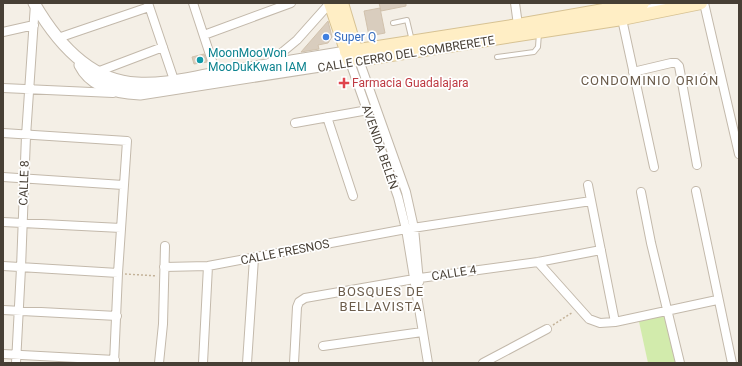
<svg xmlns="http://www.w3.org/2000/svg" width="742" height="366" font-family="Roboto,sans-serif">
<rect width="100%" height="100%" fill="#f4efe6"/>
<path fill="#d2ebac" d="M666 310 678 363H648L638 317Z"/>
<path fill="#d9cdbe" stroke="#d1c2ad" d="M379 3H406V6L381 11Z
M380 8 385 33 369 36 364 11Z
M328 21 332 37 328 43 318 45 319 49 301 52Z
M204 54 207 62 194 64 192 57Z"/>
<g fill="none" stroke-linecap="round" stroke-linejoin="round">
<defs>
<path id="service" d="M642 8 667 3
M393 23 407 20 412 41
M497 57 534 52 538 47 539 33"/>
<path id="minor" d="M148 3 174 80
M193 3 216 73
M515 3 518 25
M704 3 739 154
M622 19 654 167
M3 32 34 25
M204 35 291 3
M58 38 149 7
M359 60 406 192 414 228 419 282
M350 62 398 197 406 229 428 363
M268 64 297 40 330 3
M97 72 163 47
M633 72 671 63H676L679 66 697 165
M3 88 113 93
M327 117 353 196
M295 123 368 110
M3 133 127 141 118 273 114 363
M3 177 123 185
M588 185 615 322
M696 191 732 363
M641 192 651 243 680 363
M3 222 121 228
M538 262 589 319 600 323 615 322 717 300
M3 266 118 273
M164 267 208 266 406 229 591 201
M3 310 117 316
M323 346 422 332
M3 354 115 360
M16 363 21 268 26 136 35 4
M159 363 163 324 165 246
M203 363 208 266
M247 363 254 258
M294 363 297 307 299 302 305 298 420 278 538 262 601 250
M483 363 547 329"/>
<path id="tertiary" d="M34 3C56 41 89 81 137 83 164 85 192 77 218 73 261 66 304 59 346 52
M80 65C91 87 118 93 140 94L359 60"/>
<path id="secondary" d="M330 3 350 62
M342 3 359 60 622 19 701 3
M346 52 518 25 643 3"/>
</defs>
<use href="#service" stroke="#c3b9ab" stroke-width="6"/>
<use href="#minor" stroke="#c3b9ab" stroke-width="10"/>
<use href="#tertiary" stroke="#c3b9ab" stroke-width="13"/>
<use href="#secondary" stroke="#d7c293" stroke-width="14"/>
<path stroke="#c3b298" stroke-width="1.5" stroke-dasharray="2 2" stroke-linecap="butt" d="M125 274 157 276
M553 325 573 312"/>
<use href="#service" stroke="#fff" stroke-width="4"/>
<use href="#minor" stroke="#fff" stroke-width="8"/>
<use href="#tertiary" stroke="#fff" stroke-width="11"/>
<use href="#secondary" stroke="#ffeec5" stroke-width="12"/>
</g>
<circle fill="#3f7fe0" stroke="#fff" stroke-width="1.5" cx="326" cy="37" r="4"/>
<circle fill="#0f9aa8" stroke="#fff" stroke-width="1.5" cx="200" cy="60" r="4"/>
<path fill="#e0444e" stroke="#fff" stroke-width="1.5" d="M342 77h4v4h4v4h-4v4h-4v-4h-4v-4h4z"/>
<g text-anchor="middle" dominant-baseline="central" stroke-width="3.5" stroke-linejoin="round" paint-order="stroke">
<g font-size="12" fill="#366cbe" stroke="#fff" text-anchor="start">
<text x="334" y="37">Super Q</text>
</g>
<g font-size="12" fill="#0d838f" stroke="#fff" text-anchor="start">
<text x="208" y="53">MoonMooWon<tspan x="208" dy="14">MooDukKwan IAM</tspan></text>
</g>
<g font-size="12" fill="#473f35" stroke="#fff">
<text transform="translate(406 54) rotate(-9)">CALLE CERRO DEL SOMBRERETE</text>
<text transform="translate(380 147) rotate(71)">AVENIDA BELÉN</text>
<text transform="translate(24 183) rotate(-88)">CALLE 8</text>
<text transform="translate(285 252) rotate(-11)">CALLE FRESNOS</text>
<text transform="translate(454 273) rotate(-9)">CALLE 4</text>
</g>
<g font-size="12" fill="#be3a42" stroke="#fff" text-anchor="start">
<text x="352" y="83">Farmacia Guadalajara</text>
</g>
<g font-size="13" letter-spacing="1" fill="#6b5c4b" stroke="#fff">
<text x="650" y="80">CONDOMINIO ORIÓN</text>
<text x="381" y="291">BOSQUES DE<tspan x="381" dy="15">BELLAVISTA</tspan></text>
</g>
</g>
<rect width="742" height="366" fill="none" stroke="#473f35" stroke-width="8"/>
</svg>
